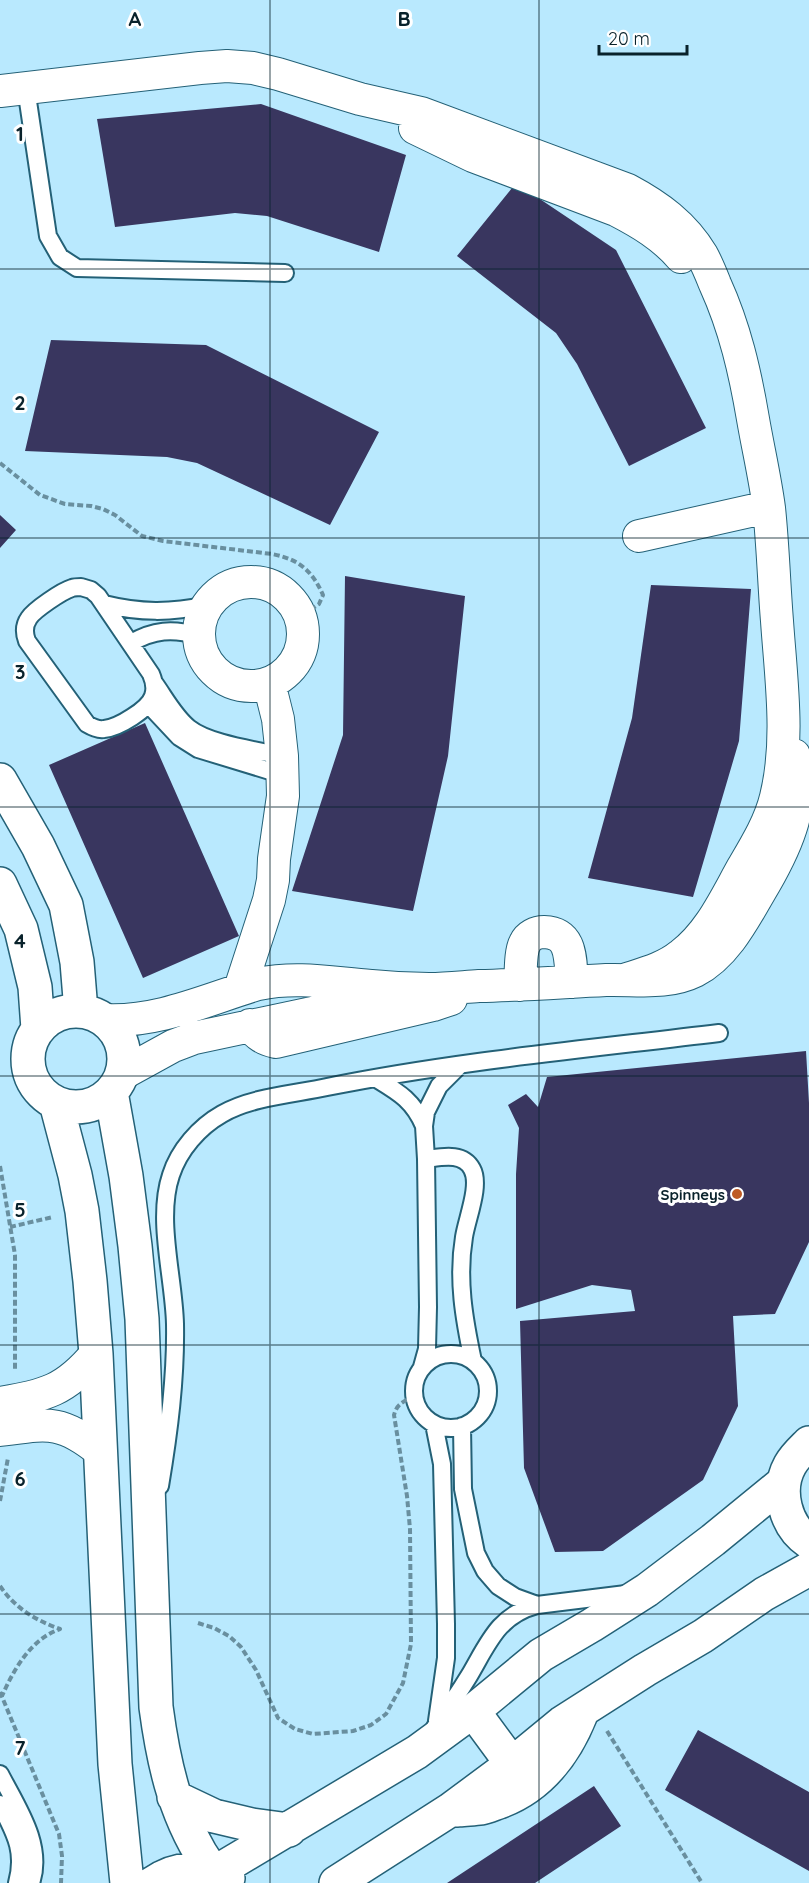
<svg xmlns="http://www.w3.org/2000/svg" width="809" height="1883" font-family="Quicksand,sans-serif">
<rect width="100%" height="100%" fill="#b9e9fe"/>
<path fill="#39365f" d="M261 104 406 155 379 252 267 216 235 213 115 227 97 119Z
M516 183 616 250 706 428 629 466 577 364 556 333 457 256Z
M51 340 206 345 379 432 330 525 197 463 167 457 25 451Z
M0 515 16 530 0 548Z
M345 576 465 596 448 756 413 911 292 891 343 735Z
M651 585 751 589 739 741 693 897 588 878 632 718Z
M145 723 239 936 143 978 49 765Z
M806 1051 809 1103V1242L775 1314 733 1316 738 1406 703 1480 603 1551 555 1552 524 1468 520 1321 635 1311 631 1290 592 1285 516 1309V1174L519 1128 508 1105 526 1094 538 1107 547 1077Z
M698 1730 809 1792V1871L665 1790Z
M594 1786 621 1826 535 1883H447Z"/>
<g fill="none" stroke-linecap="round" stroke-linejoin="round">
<defs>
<path id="lane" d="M26 88 48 236 60 257 77 268 285 273
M81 587 91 590 98 596 151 674C154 681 156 688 153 696 149 709 118 728 104 729 98 730 92 727 87 724L27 641C24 633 24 625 29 618 34 610 62 591 72 588 75 587 78 587 81 587Z
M104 604C140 613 171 613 207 605
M131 643C153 630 173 628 198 636
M155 684C165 698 175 717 189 728 209 744 257 750 282 756
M149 705 179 737 198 749 283 775
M375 1078C398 1092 413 1100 424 1126
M426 1159C442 1157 463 1152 472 1169 481 1185 467 1218 464 1237 457 1279 464 1319 473 1361
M414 1391a37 37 0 1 1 74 0a37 37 0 1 1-74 0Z
M422 1367 427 1349 428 1307 426 1159 424 1126 426 1112 439 1086 460 1065
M434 1424 442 1464 446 1624V1658L437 1721
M462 1426 463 1489 476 1553 485 1571 498 1586 515 1597 537 1605
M160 1486C169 1432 176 1379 175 1324 174 1278 156 1219 171 1175 179 1150 199 1127 222 1114 251 1097 295 1094 327 1087 456 1061 588 1049 719 1033
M435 1727C447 1710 458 1694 469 1676 488 1644 498 1615 537 1605L626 1594
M0 1774C17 1807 44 1845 31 1883
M0 1804C14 1832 26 1850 17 1883"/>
<path id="street" d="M0 91 200 68 227 66 253 68 278 74 360 99 421 113 628 190C658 206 684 225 702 255 707 264 711 274 715 284 735 328 745 372 753 419 758 448 765 478 769 508 773 546 774 584 777 621 781 679 790 740 776 797 770 822 756 845 743 867 725 899 710 933 681 955 665 968 646 973 627 979
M415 128 473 156 616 210C641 223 663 236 681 257
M639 536 768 507
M199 634a52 52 0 1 1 104 0a52 52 0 1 1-104 0Z
M520 985C521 974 520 952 525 943 528 936 536 932 544 932 573 933 570 960 572 982
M240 989 269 900 273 880 274 859 283 796 282 756 278 719 269 683
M104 1020C158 1023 208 999 258 984 298 976 331 983 371 986 390 988 410 989 429 989 446 989 463 987 479 986 522 985 564 982 606 980 636 979 667 985 695 971 728 954 747 913 765 883 788 843 806 802 794 755
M250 1025C258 1036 264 1039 276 1042L433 1005 451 999
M122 1074 173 1046 194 1038 388 997
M0 1403C46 1395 65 1391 96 1354
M0 1430C47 1424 60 1419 99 1450"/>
<path id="secondary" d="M0 780 38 846 66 905 77 962 81 1011
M0 884 21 929 35 987 38 1029
M28 1059a48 48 0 1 1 96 0a48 48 0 1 1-96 0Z
M111 1092 126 1176 135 1246 142 1319 156 1707C164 1767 176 1820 212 1871
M56 1103 75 1175 82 1211 90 1281 96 1354 115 1764 127 1883
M809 1443C802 1450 795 1456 790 1465 776 1490 785 1526 809 1542
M473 1711 512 1764
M174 1797 214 1816 252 1825 289 1830
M458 1810C466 1809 474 1809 481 1808 487 1807 493 1804 499 1802 540 1787 565 1754 581 1714
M216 1872 417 1752 473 1711 541 1655 592 1625 647 1590 713 1540 784 1482
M153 1883C176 1867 203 1865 228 1878
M336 1883 450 1810 512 1764 562 1723 645 1670 703 1636 764 1594 809 1569"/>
</defs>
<use href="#lane" stroke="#246177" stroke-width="20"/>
<use href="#street" stroke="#246177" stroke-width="34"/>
<use href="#secondary" stroke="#246177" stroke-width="36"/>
<path stroke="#698f9f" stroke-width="4" stroke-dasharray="6 3" stroke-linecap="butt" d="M0 463 40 495 65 504 91 506 103 509 115 515 142 536 163 541 272 554C298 559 312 570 323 595L319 604 301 616
M0 1166 15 1255V1370
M10 1227 53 1217
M0 1501 8 1458
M0 1586C15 1608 35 1620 60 1629 31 1639 14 1669 2 1696
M198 1623 214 1628 229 1636 241 1647 256 1670 278 1718 295 1729 313 1734 353 1731 371 1725 386 1714 403 1683 411 1644 410 1529 407 1496 394 1415C397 1403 404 1402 414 1396
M0 1692 59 1834 62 1856 61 1883
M607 1731 702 1883"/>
<use href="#lane" stroke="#fff" stroke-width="16"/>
<use href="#street" stroke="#fff" stroke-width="32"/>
<use href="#secondary" stroke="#fff" stroke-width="33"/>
</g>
<path fill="none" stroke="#09222b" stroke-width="1.5" stroke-opacity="0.55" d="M270 0V1883M539 0V1883M0 269H809M0 538H809M0 807H809M0 1076H809M0 1345H809M0 1614H809"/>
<circle fill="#be5a23" stroke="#fff" stroke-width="2" cx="737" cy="1194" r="6"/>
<g text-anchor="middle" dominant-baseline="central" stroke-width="6" stroke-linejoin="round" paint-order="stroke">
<g font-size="15" font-weight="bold" fill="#09222b" stroke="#fff" text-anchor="end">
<text x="725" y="1194">Spinneys</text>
</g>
</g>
<g font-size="20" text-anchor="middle" font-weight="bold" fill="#09222b" stroke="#fff" stroke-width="6" stroke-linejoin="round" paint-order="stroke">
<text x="135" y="26">A</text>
<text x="404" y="26">B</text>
<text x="20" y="141">1</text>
<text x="20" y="410">2</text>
<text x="20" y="679">3</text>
<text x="20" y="948">4</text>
<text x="20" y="1217">5</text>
<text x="20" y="1486">6</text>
<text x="20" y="1755">7</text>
</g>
<path d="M599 45v9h88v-9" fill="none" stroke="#09222b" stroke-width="3"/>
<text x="608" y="45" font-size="18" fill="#09222b" stroke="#ffffff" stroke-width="4.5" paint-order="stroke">20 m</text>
</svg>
